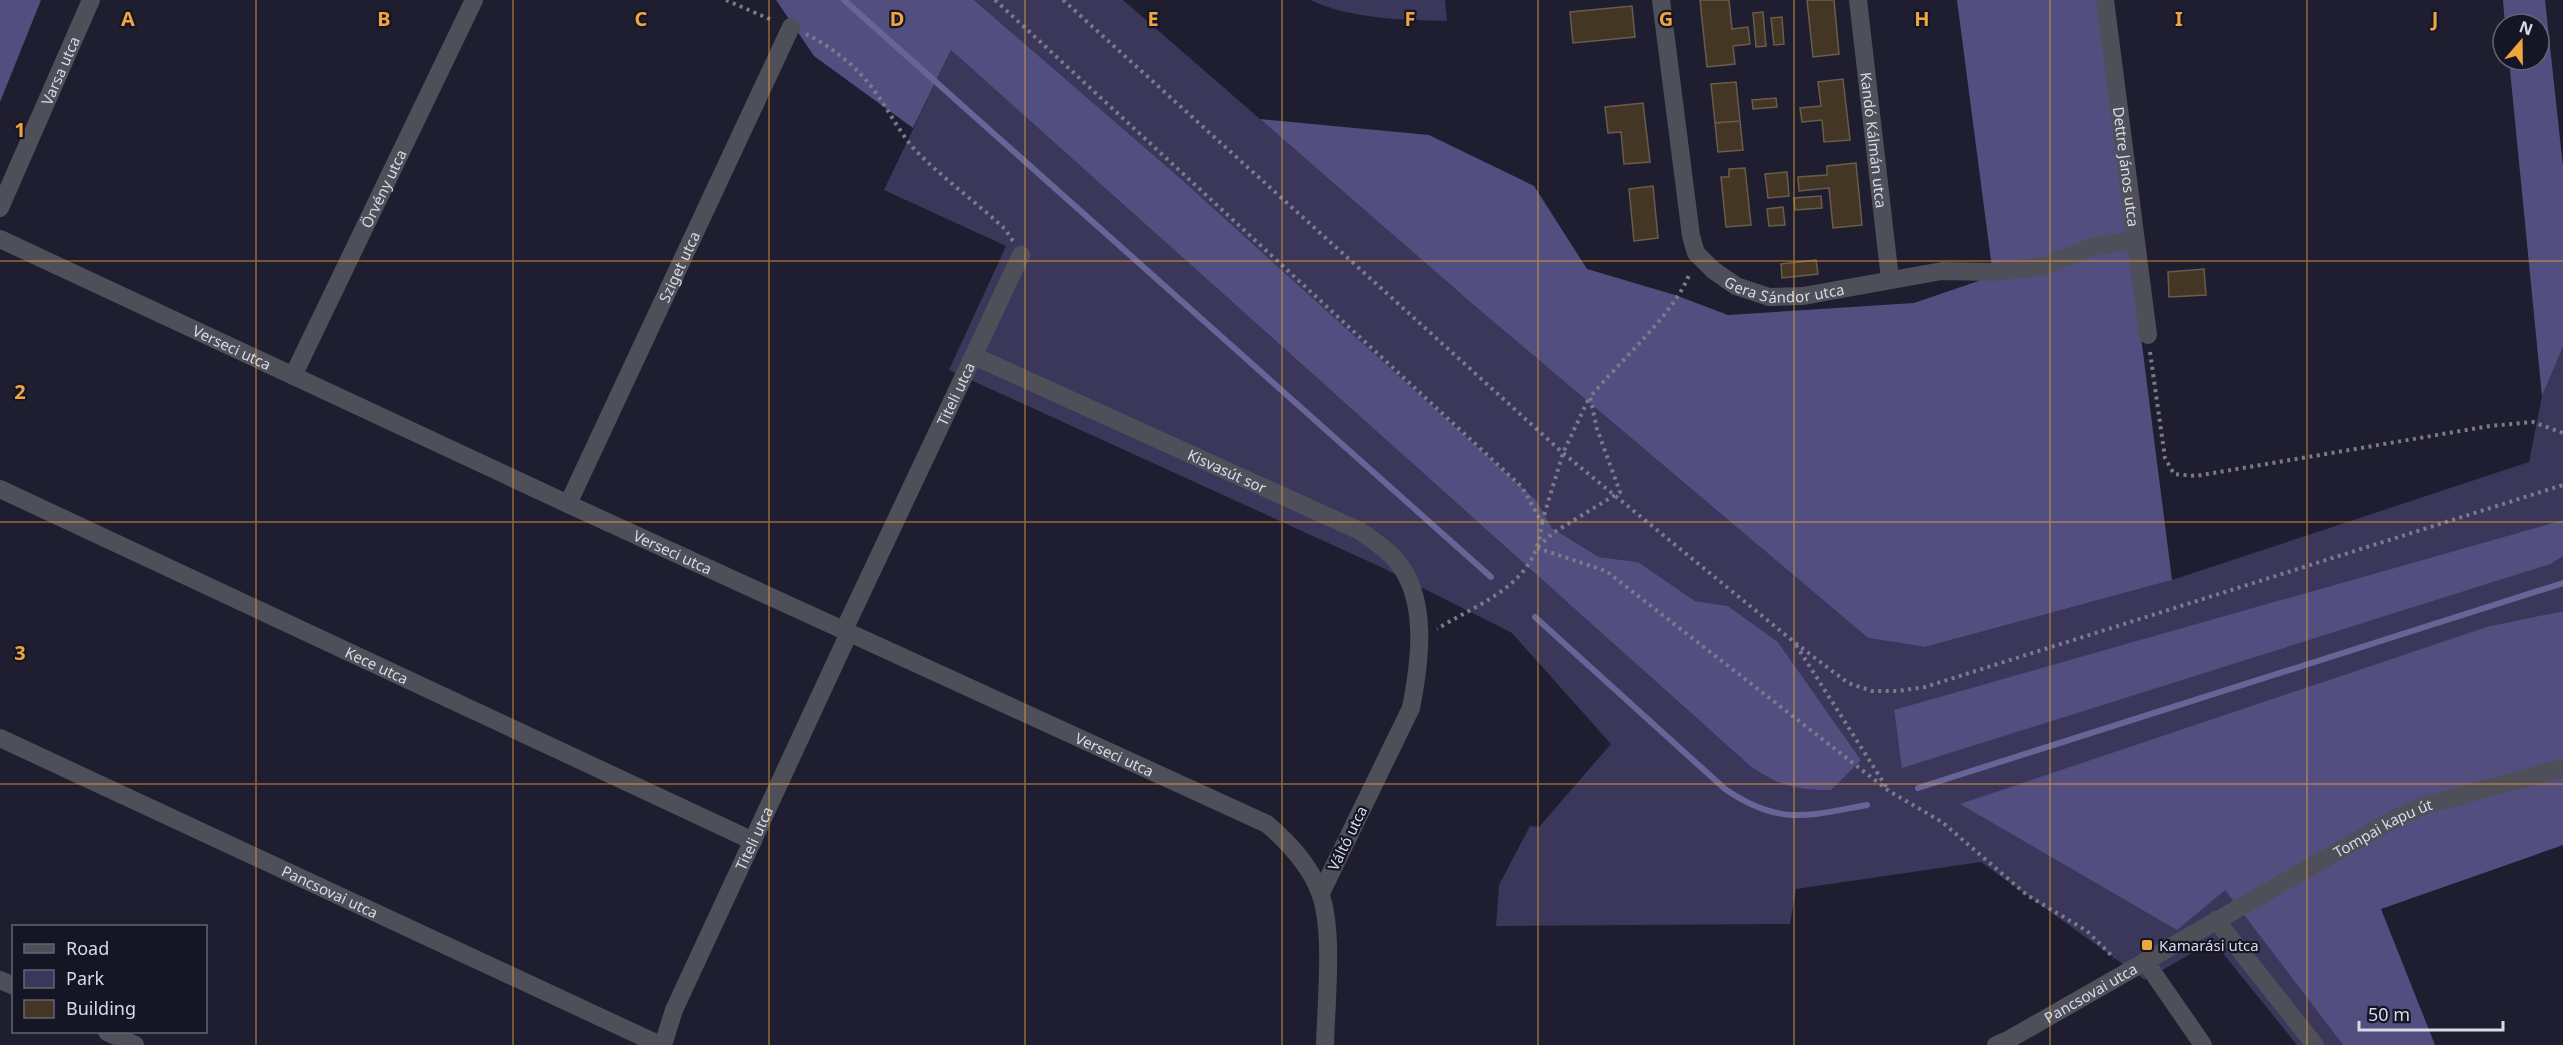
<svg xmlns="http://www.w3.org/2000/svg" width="2563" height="1045" font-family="'Noto Sans',sans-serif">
<rect width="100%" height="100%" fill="#1f1e30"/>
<path fill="#3a375b" d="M974 0H1123L1476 307 1868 638 1925 647 2172 580 2529 462 2542 396 2563 347V520L1894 711 1903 767 2551 564 2563 556V611L2490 626 2225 890 2343 1045H2297L2213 941 2145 980 1981 862 1796 889 1790 924 1496 926 1499 885 1530 826 1539 827 1611 744 1512 633 1383 568 949 370 1006 246 884 190 951 50 1749 765 1861 760 1778 642 1728 606 1695 601 1638 562 1599 557 1552 528 1536 500 1180 178Z
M1310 0H1445L1447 21C1402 20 1351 19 1310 0Z"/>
<path fill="#524f80" d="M0 0H41L0 102Z
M776 0H974L1180 178 1536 500 1552 528 1599 557 1638 562 1695 601 1728 606 1778 642 1861 760 1831 790C1794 790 1780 786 1749 765L951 50 913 128 814 56Z
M1957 0H2098L2172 580 1925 647 1868 638 1476 307 1260 119 1429 135 1534 186 1587 269 1675 295 1728 315 1914 303 1993 276Z
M2503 0H2545L2563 167V347L2542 396 2509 60H2539V24H2505Z
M2563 520V556L2551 564 1902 768 1894 710Z
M2563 611V845L2381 909 2435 1045H2343L2225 890 2177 930 1960 804 2490 626Z"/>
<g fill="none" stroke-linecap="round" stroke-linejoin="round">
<path stroke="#676497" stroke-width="6" d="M844 0 1491 577
M1535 617 1725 789C1779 826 1807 816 1867 805
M1918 788 2563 583"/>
</g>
<path fill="#433625" stroke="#6b5c4a" stroke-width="1.5" d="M1700 0H1729L1732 29 1748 27 1750 44 1733 46 1735 64 1707 67Z
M1807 0H1834L1839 54 1813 57Z
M1632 6 1635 37 1573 43 1570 12Z
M1763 12 1766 46 1756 47 1753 13Z
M1782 17 1784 44 1774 45 1771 18Z
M1843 79 1850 140 1824 142 1822 120 1802 122 1800 108 1821 106 1818 82Z
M1736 82 1740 121 1715 123 1711 84Z
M1776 98 1777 107 1753 109 1752 100Z
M1643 103 1650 162 1624 164 1621 132 1608 133 1605 107Z
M1740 121 1743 150 1718 152 1715 123Z
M1856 163 1862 225 1833 228 1829 188 1799 191 1798 177 1827 175V166Z
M1745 168 1751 225 1726 227 1721 177H1729V169Z
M1787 172 1789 196 1768 198 1765 174Z
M1653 186 1658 238 1634 241 1629 189Z
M1821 196 1822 208 1795 210 1794 198Z
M1783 207 1785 225 1769 226 1767 209Z
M1816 260 1818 274 1782 278 1781 264Z
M2204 269 2206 295 2169 297 2168 272Z"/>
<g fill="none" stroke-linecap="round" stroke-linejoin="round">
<path stroke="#7b7a8a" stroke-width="4" stroke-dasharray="3 4.5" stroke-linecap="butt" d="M726 0 774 21
M995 0 1522 487 1542 523C1541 531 1540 539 1537 546 1524 589 1472 607 1437 629
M1063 0 1563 453 1794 642 1848 683 1872 691H1898L1925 687 2563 485
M806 34C831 46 857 67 873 89 890 111 901 137 921 156 948 182 978 204 1005 229L1013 241
M2150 352 2165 458 2174 474 2196 476 2490 426 2533 422 2563 433
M1542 522 1563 453 1589 398
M1538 547 1553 533 1620 492 1597 429 1590 397C1617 364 1678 310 1690 272
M1537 548 1606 571 1889 791 1942 822 2027 895 2087 931 2114 958
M1796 645 1887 788"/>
<g stroke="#4f4f59" stroke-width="18">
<path id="s1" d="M1661 0 1691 236 1696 253 1713 270 1736 286 1769 297 1803 296 1942 271 1995 272 2044 266 2092 247 2134 240"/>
<path id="s2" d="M1858 0 1890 279"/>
<path id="s3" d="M2105 0 2148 335"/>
<path id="s4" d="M0 208 91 0"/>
<path id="s5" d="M0 239 568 504 1267 824C1289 843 1310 865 1320 893 1334 929 1326 1004 1325 1045"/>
<path id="s6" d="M974 356 1360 531C1372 540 1387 549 1396 560 1429 599 1420 662 1411 708L1321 893"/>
<path id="s7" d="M293 376 474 0"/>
<path id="s8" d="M0 489 753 841"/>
<path id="s9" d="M568 504 791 27"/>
<path id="s10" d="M844 630 1021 255"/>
<path id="s11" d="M0 738 660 1045"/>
<path d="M2216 920 2315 1045"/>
<path d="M2145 961 2203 1045"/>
<path d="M0 980 14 986"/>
<path d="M107 1032 135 1045"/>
<path id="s12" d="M663 1045 674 1010 849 633"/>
<path id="s13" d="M1996 1045 2008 1040 2396 818 2426 805 2563 768"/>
</g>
</g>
<path fill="none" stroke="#efa73d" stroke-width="1.5" stroke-opacity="0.55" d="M256 0V1045M513 0V1045M769 0V1045M1025 0V1045M1282 0V1045M1538 0V1045M1794 0V1045M2050 0V1045M2307 0V1045M0 261H2563M0 522H2563M0 784H2563"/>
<rect fill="#efa73d" stroke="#161526" stroke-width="2" x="2141" y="939" width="12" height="12" rx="3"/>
<g text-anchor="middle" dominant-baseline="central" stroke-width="4.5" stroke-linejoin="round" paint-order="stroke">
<g font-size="15" fill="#dadae7" stroke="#161526">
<text stroke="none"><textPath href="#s4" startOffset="150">Varsa utca</textPath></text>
<text stroke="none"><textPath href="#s2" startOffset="141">Kandó Kálmán utca</textPath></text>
<text stroke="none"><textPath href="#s3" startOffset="168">Dettre János utca</textPath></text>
<text stroke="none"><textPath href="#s7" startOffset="208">Örvény utca</textPath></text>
<text stroke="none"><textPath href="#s9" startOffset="262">Sziget utca</textPath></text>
<text stroke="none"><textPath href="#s1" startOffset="357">Gera Sándor utca</textPath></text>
<text stroke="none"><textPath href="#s5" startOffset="256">Verseci utca</textPath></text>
<text stroke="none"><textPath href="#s10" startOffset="261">Titeli utca</textPath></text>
<text stroke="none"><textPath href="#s6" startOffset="278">Kisvasút sor</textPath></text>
<text stroke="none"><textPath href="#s5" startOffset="742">Verseci utca</textPath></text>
<text stroke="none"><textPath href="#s8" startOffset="416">Kece utca</textPath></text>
<text stroke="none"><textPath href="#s5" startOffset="1228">Verseci utca</textPath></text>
<text stroke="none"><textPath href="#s13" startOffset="444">Tompai kapu út</textPath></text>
<text stroke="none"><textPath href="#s12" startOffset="226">Titeli utca</textPath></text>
<text transform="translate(1347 838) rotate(-64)">Váltó utca</text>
<text stroke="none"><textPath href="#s11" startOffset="364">Pancsovai utca</textPath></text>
<text stroke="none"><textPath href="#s13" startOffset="108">Pancsovai utca</textPath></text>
</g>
<g font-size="15" fill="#dadae7" stroke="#161526" text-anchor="start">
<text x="2159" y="945">Kamarási utca</text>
</g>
</g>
<g font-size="20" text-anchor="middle" font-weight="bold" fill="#efa73d" stroke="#161526" stroke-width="4.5" stroke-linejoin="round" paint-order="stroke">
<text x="128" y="26">A</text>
<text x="384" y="26">B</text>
<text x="641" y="26">C</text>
<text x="897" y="26">D</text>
<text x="1153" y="26">E</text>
<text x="1410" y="26">F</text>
<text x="1666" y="26">G</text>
<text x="1922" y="26">H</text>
<text x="2179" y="26">I</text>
<text x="2435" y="26">J</text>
<text x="20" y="137">1</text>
<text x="20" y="399">2</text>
<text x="20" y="660">3</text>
</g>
<rect x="12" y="925" width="195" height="108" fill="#161526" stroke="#646473" stroke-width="1.5"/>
<rect x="24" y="944" width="30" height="9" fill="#4f4f59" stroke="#646473" stroke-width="1.5"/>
<text x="66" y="955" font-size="18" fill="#dadae7">Road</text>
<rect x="24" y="970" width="30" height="18" fill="#3a375b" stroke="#646473" stroke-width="1.5"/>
<text x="66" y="985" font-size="18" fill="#dadae7">Park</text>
<rect x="24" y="1000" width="30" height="18" fill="#433625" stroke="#646473" stroke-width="1.5"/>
<text x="66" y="1015" font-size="18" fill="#dadae7">Building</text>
<g transform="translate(2521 42) rotate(20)"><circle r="28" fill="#161526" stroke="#646473" stroke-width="1.5"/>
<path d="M0-4.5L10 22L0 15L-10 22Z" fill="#efa73d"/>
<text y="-9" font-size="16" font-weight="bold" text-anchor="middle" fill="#dadae7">N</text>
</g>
<path d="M2359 1021v9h144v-9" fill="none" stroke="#dadae7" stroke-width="3"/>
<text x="2368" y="1021" font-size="18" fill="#dadae7" stroke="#161526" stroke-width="4.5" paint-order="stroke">50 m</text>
</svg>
